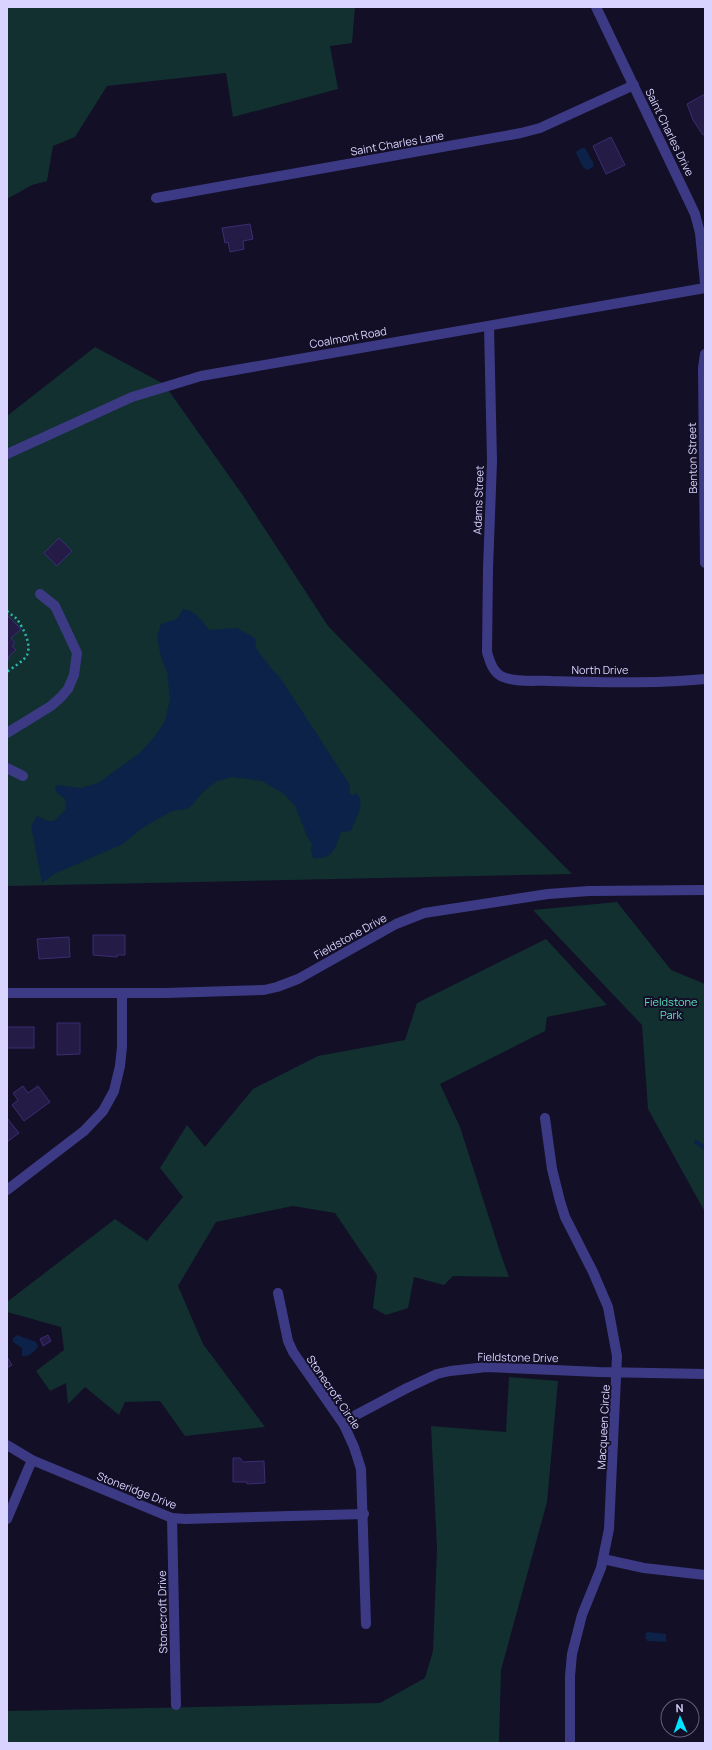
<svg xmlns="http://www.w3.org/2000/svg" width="712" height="1750" font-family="Manrope,sans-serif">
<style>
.green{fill:#12302f}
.water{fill:#0c2248}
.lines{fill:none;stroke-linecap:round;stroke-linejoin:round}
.stream{stroke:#0c2248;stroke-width:4}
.building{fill:#241b47;stroke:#3b2d73}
.path{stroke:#2fb8b0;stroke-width:2.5;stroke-dasharray:2 3;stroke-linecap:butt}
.minor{stroke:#3d3a85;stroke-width:10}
.labels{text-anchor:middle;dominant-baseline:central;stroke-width:4;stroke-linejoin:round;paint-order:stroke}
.street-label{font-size:11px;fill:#d9d4ff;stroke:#130f26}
.park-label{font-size:11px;fill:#5fe0c0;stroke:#130f26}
</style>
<rect width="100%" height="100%" fill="#130f26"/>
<g class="green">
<polygon points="7,7 355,7 352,43 330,46 338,89 233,117 226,73 107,86 75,137 53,146 47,181 32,185 7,199"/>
<polygon points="95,347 164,384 244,497 328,626 572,874 7,886 7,416"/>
<polygon points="617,902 671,970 705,984 705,1212 648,1109 642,1025 533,910"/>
<polygon points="546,939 607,1005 547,1017 545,1031 440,1084 460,1127 501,1255 509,1277 453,1276 444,1285 414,1277 408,1308 386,1315 373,1308 377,1275 335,1213 293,1206 216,1222 178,1286 203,1344 265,1427 185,1436 160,1401 125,1402 119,1415 85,1387 68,1404 66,1383 50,1391 36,1371 64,1350 61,1327 7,1312 7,1302 115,1219 147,1241 183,1197 160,1168 187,1125 205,1147 253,1089 318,1056 405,1040 417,1003"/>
<polygon points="509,1377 558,1381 547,1502 501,1670 499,1743 7,1743 7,1711 380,1703 425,1678 433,1651 437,1548 431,1426 506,1432"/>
</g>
<g class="water">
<polygon points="582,148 585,148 593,162 593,167 587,170 583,167 576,153 577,151"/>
<path d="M183,609C195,610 202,621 209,630L237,628L255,638L256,648L271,668L279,676L350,785L349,793L353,795L356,793C367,803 355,819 351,831L341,832C335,849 333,860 313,858L311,851L312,844L307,836L295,806L284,794L262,781L233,777L217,781L203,792L192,805L187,809L172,811L142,828L123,844L54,874L42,883L31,826L37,816L48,821H54L66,809L65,799L56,792L55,788L57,785L81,788L98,783L140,753L155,736L165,721L170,699L167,672L161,657L157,637L161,624L177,619Z"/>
<path d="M17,1335L36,1342L38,1346C36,1351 28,1358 22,1356V1348L13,1342V1338Z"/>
<polygon points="648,1632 666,1634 666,1642 647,1641 647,1639 645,1639 646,1633"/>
</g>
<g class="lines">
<polyline class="stream" points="696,1142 705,1148"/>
</g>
<g class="building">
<polygon points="705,94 705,134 703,135 693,120 687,104"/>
<polygon points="611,137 625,165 606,174 593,146"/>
<polygon points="250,224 253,239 243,241 244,249 230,252 228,242 225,243 222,228"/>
<polygon points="59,538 72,551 57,566 44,553"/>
<polygon points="7,615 21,629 11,638 15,643 12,646 16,650 8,657 10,658 7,661"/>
<polygon points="93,935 125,935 125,955 117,955 117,957 93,955"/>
<polygon points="69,937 70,957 39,959 37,939"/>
<polygon points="57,1023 80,1023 80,1054 57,1055"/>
<rect x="7" y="1027" width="27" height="21"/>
<polygon points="23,1086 28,1093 38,1086 50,1102 24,1121 12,1105 18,1100 13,1093"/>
<polygon points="7,1118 19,1133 7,1142"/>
<polygon points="48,1335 51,1341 43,1346 40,1339"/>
<polygon points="7,1357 12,1365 7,1368"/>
<polygon points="233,1458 240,1458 243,1462 264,1461 265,1483 247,1484 247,1482 233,1482"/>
</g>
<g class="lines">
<path class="path" d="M7,611C10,614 14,616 17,619C23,628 32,644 27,655C23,662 13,667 7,672"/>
<g class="minor">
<polyline points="596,7 695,214 700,233 705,283"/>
<polyline points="156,198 521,133 540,128 634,85"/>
<path d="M489,326L492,461L488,569L487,652C490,662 493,673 503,677C517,683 537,680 552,681C602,682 655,684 705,679"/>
<polyline points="705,354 703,368 705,563"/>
<polyline points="7,454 132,397 201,376 705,288"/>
<polyline points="7,733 51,706 61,697 68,689 74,675 77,653 55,606 40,594"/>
<polyline points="7,768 23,776"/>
<polyline points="7,993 165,993 264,990 277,987 298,979 396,924 424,913 548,894 589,891 705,890"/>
<polyline points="545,1118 552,1169 560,1201 565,1217 593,1272 608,1307 617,1356 609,1529 601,1568 582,1615 572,1654 570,1676 570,1743"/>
<polyline points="7,1190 84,1131 103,1111 114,1091 120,1066 122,1047 122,993"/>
<polyline points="278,1293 288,1341 293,1352 344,1425 354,1447 361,1469 366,1624"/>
<polyline points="344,1425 356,1415 407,1388 437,1374 450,1371 487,1367 599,1372 705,1374"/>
<polyline points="7,1445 32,1460 172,1518 185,1519 364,1514"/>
<polyline points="172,1518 176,1705"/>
<polyline points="7,1519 32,1460"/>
<polyline points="603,1559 644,1568 705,1575"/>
</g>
</g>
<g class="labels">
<g class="street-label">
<text transform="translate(670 132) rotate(64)">Saint Charles Drive</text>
<text transform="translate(397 143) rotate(-10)">Saint Charles Lane</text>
<text transform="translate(348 337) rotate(-10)">Coalmont Road</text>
<text transform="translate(692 458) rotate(-91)">Benton Street</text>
<text transform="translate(478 500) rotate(-88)">Adams Street</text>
<text x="600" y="669">North Drive</text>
<text transform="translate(350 936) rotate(-29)">Fieldstone Drive</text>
<text transform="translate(518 1357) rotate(1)">Fieldstone Drive</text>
<text transform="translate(334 1392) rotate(56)">Stonecroft Circle</text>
<text transform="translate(603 1427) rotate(-87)">Macqueen Circle</text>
<text transform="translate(137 1490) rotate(21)">Stoneridge Drive</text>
<text transform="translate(162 1612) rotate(-91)">Stonecroft Drive</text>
</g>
<g class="park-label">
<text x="671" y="1001">Fieldstone<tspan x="671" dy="13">Park</tspan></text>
</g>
</g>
<rect width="712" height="1750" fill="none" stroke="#d9d4ff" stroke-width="16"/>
<g transform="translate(680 1718) rotate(358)"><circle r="19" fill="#130f26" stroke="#625e7d"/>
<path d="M0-3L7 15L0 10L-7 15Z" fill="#00e5ff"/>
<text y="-6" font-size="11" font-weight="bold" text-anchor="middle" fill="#d9d4ff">N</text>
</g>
</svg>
